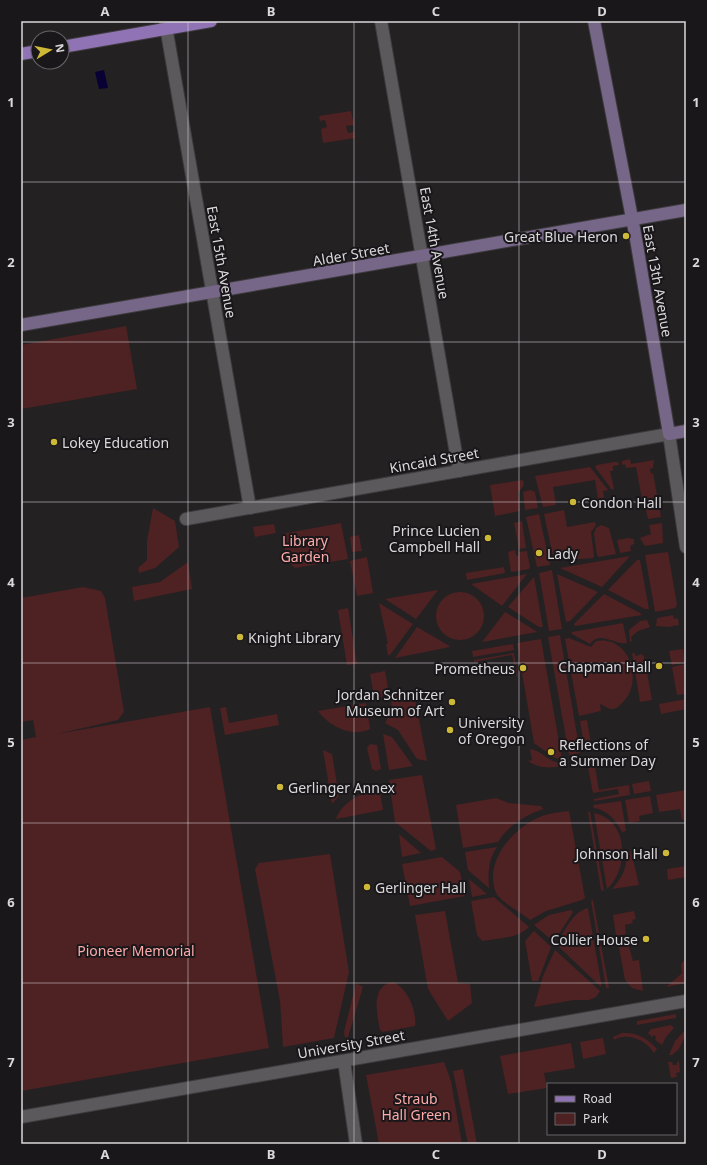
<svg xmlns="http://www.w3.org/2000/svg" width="707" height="1165" font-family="'Noto Sans',sans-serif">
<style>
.green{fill:#4e2122}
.water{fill:#080234}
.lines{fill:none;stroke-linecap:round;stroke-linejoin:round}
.street-casing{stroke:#3e3b3e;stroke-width:14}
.secondary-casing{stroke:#3e3b3e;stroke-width:14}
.primary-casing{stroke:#3e3b3e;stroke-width:14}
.street{stroke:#5c595c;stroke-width:12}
.secondary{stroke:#766688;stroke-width:12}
.primary{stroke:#8f73b4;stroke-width:12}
.grid{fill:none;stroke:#dad8da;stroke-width:1;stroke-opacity:0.55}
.poi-dot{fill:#ceb837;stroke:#1a171a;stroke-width:1.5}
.labels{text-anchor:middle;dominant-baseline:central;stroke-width:4;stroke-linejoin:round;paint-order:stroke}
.poi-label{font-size:14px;fill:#dad8da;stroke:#1a171a;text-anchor:start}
.street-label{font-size:14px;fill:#dad8da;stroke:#1a171a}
.park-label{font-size:14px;fill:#fdaaa9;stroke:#1a171a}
.neatline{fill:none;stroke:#dad8da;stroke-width:1.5}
.grid-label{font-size:13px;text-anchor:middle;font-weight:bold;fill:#dad8da}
</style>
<rect width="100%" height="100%" fill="#242123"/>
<g class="green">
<polygon points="351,111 354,125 346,126 348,133 354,132 355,138 323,143 321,129 327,127 325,120 320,121 319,116"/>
<polygon points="126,326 137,389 21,409 21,345"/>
<polygon points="630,459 631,464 654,460 653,468 650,469 651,474 653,473 661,517 648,519 646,510 644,510 636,467 626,468 625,464 622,465 622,461"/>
<polygon points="614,462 618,462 619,465 613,466 613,471 610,471 614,489 612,490 595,467 597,465"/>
<polygon points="590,467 608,490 603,491 605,503 592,505 591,499 598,498 595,480 553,487 556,505 543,507 535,476"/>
<polygon points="523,480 524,485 518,493 520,511 495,516 490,485"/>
<polygon points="531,490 535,492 538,508 525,510 523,492"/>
<polygon points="153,508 175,521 179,547 155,568 139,573 138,568 147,560 147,541"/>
<polygon points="564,510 567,527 595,522 596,525 591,532 594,556 593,558 554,561 544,514"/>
<polygon points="539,514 550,565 537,567 526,517"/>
<polygon points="522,521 526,548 519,549 514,523"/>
<polygon points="341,523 348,559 295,568 287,560 282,534"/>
<polygon points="662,523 663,543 645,546 640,538 651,534 649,525"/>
<polygon points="274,524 276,533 255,537 253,527"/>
<polygon points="601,525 609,528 616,554 599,557 597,555 594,534 596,528"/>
<polygon points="359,535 362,551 352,552 350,537"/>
<polygon points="628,538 634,539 634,544 630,546 631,551 620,553 617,540"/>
<polygon points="515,550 516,556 519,555 518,552 527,551 530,567 529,569 511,572 508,552"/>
<polygon points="668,552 677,605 675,608 655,612 645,555"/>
<polygon points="630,556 602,587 560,568"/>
<polygon points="367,557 373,593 357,596 350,561"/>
<polygon points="637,560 640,560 649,609 645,609 608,590"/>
<polygon points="188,562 192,589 134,601 132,587 160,582"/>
<polygon points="504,567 505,573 467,580 466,573"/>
<polygon points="552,570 562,629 549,631 539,573"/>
<polygon points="527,574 502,606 471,584"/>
<polygon points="557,574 598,592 570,621 566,622"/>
<polygon points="534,577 543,627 539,627 508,607"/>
<polygon points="83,587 101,591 105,598 124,712 118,720 57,734 210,707 269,1048 21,1091 21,740 36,737 33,720 21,722 21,598"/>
<polygon points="438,590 416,619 385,599"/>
<circle cx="460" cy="616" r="24"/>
<polygon points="604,594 640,613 642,615 575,626 574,624"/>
<polygon points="379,603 413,624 390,655 388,655 386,644 388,644"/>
<polygon points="348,608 357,664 347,665 338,610"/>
<polygon points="505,612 536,631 537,632 482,642"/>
<polygon points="673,615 674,619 678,618 679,625 668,627 656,626 657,618"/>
<polygon points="647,620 650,627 638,631 631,637 632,641 630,642 629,630 640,621"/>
<path d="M623,623L627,643C614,645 600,630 590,644L572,634V632Z"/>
<polygon points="417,627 448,645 450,647 395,658"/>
<polygon points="560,635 580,753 569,755 548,637"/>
<path d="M569,638L591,647L596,641C630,635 644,682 623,702C619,706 616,710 610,709L600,704L601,711L579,716L565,639Z"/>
<polygon points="541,639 562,759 555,758 534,743 517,643"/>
<polygon points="513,644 514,650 473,657 472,651"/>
<polygon points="683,649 685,662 672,665 669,651"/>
<polygon points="514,653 518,677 517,677 512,655 474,662 474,660"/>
<polygon points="632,653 634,653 636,656 641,654 644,656 652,700 640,702"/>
<polygon points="686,664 686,694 677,695 672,667"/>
<path d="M385,671C388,689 392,692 375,702L370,674Z"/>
<polygon points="399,691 415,699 427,761 417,759 398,730 385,723 390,714 393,692"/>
<polygon points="686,699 686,709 661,714 659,704"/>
<path d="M366,703L370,729C352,738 329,726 318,711Z"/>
<polygon points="226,707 229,723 277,714 279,725 225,735 220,708"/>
<polygon points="587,720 592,750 585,751 580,721"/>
<polygon points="383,734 392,737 413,766 389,770"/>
<polygon points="370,744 377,745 381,769 376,771 372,769 367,748"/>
<path d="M530,749C542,750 549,764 563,763V766C549,768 540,769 528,761L532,760Z"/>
<polygon points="323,750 332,754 339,796 332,804"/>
<polygon points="593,756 599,790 629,785 630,795 594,801 594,799 619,794 618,789 593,793 586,757"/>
<polygon points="422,775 436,849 431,851 395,822 389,780"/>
<polygon points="649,781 651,791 634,794 632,784"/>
<path d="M379,785L383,810L336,819C343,800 363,794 379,785Z"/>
<polygon points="686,790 686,821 686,819 682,820 680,809 659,812 656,795"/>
<polygon points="650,796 653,813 639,816 640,821 629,823 625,800"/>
<path d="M496,798L509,803L541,806L543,809C524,816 509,825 498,842L463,848L456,805Z"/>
<path d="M621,801L626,831L622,832C616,820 607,810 594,808L593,805Z"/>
<path d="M569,811L585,898L582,900L546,911L530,920C522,914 499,900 496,893C483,861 514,827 542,816C551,813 560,812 569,811Z"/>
<polygon points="588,812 590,812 604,891 601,890"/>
<path d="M594,813C629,820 629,869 607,889Z"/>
<polygon points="399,834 421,853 402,857"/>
<path d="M497,847C488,860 488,872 489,888L468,870L465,852Z"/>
<path d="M631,851L639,885L612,889C622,878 627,868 627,852Z"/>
<polygon points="330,854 349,972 334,1038 283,1047 280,1001 255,869 259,863"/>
<polygon points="442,857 460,872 465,896 410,906 402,864"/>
<polygon points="686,866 686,877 668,880 667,869"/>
<polygon points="469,879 487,894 472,897"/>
<path d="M494,897L529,927C517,939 499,938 482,941L477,935L471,901Z"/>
<polygon points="593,900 609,988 606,988 591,901"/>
<path d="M588,908L601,982V987L557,945C563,933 573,911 588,908Z"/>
<polygon points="571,910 573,912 554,942 534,925 549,915"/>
<polygon points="445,911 458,983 470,984 472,1003 448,1021 428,989 415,915"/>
<polygon points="634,911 636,919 632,920 633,923 625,925 626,934 616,936 613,915"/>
<polygon points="534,931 551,947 538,981 532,981 525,941"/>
<polygon points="629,946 633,961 639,960 643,991 632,988 625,980 619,947"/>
<polygon points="555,950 600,991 596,997 589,1000 574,1000 534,1007 543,976"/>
<polygon points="686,958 686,983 666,987 682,973 681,964"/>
<path d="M393,982C408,988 417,1012 415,1026L383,1032L380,1030C377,1014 370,986 393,982Z"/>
<polygon points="356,983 363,987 348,1037 345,1038 344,1032"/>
<polygon points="676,1014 676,1018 637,1025 637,1021"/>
<polygon points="671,1025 674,1028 666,1037 662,1045 655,1040 656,1037 654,1035 652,1037 648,1033 651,1029"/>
<polygon points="686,1029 686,1035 679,1049 672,1055 669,1055 675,1041"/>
<path d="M622,1033C637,1032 647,1038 657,1049L654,1053C646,1040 628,1032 614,1040L613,1037Z"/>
<polygon points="603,1038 606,1054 583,1059 580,1042"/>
<polygon points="571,1043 575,1068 544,1073 547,1088 508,1094 500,1056"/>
<polygon points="679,1061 680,1072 676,1073 677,1077 671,1078 668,1062 672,1062 673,1065 677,1065 677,1062"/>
<polygon points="444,1062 451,1081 462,1144 379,1144 366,1075"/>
<polygon points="463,1069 477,1144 468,1144 453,1071"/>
</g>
<polygon class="water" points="104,70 108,88 99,89 95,72"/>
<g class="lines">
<defs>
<g id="street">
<polyline points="165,21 250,508"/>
<polyline points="381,21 459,471"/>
<polyline points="186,519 669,434 686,547"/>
<polyline points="344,1061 356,1144"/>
<polyline points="21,1117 686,1001"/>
</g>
<g id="secondary">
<polyline points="594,21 636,239 669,434 686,431"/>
<polyline points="21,325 686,210"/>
</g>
<g id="primary">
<polyline points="62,47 211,21"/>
<polyline points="21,54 38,51"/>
</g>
</defs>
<use href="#street" class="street-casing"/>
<use href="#secondary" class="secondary-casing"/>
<use href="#primary" class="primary-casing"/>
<use href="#street" class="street"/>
<use href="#secondary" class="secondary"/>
<use href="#primary" class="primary"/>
</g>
<path class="grid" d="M188,21V1144M354,21V1144M519,21V1144M21,182H686M21,342H686M21,502H686M21,663H686M21,823H686M21,983H686"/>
<g class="poi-dot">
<circle cx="626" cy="236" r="4"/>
<circle cx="54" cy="442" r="4"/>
<circle cx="573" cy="502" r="4"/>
<circle cx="488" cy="538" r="4"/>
<circle cx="539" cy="553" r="4"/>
<circle cx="240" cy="637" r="4"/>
<circle cx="659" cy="666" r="4"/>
<circle cx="523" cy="668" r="4"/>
<circle cx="452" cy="702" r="4"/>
<circle cx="450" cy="730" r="4"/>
<circle cx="551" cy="752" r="4"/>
<circle cx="280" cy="787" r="4"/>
<circle cx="666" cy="853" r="4"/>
<circle cx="367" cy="887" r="4"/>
<circle cx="646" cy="939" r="4"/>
</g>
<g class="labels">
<g class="poi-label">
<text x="618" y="236" text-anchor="end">Great Blue Heron</text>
<text x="62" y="442">Lokey Education</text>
<text x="581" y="502">Condon Hall</text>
<text x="480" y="530" text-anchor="end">Prince Lucien<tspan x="480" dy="16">Campbell Hall</tspan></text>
<text x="547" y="553">Lady</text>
<text x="248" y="637">Knight Library</text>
<text x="651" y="666" text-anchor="end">Chapman Hall</text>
<text x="515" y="668" text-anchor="end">Prometheus</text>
<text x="444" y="694" text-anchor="end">Jordan Schnitzer<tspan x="444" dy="16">Museum of Art</tspan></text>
<text x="458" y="722">University<tspan x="458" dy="16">of Oregon</tspan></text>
<text x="559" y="744">Reflections of<tspan x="559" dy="16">a Summer Day</tspan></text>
<text x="288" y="787">Gerlinger Annex</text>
<text x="658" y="853" text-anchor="end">Johnson Hall</text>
<text x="375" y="887">Gerlinger Hall</text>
<text x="638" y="939" text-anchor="end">Collier House</text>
</g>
<g class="street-label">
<text transform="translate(435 243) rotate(80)">East 14th Avenue</text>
<text transform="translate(351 254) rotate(-10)">Alder Street</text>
<text transform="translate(222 262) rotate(80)">East 15th Avenue</text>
<text transform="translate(658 281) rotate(80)">East 13th Avenue</text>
<text transform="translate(434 460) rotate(-10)">Kincaid Street</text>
<text transform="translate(351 1044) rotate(-10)">University Street</text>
</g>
<g class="park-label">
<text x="305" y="540">Library<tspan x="305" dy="16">Garden</tspan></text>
<text x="136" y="950">Pioneer Memorial</text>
<text x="416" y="1098">Straub<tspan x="416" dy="16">Hall Green</tspan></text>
</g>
</g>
<rect width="707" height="1165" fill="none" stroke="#1a171a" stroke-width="44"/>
<rect x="547" y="1083" width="130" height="52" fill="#1a171a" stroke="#676467"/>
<rect x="555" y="1096" width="20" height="6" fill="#8f73b4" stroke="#676467"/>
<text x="583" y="1103" font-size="12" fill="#dad8da">Road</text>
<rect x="555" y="1113" width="20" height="12" fill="#4e2122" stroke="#676467"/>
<text x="583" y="1123" font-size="12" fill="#dad8da">Park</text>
<g transform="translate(50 50) rotate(80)"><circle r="19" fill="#1a171a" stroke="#676467"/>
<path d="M0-3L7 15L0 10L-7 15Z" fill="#ceb837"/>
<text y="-6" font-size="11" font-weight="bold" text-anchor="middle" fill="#dad8da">N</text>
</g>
<rect x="22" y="22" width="663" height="1121" class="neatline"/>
<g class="grid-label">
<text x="105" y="16">A</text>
<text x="271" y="16">B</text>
<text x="436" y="16">C</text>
<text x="602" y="16">D</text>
<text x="11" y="107">1</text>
<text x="696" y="107">1</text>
<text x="11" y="267">2</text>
<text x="696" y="267">2</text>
<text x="11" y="427">3</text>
<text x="696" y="427">3</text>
<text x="11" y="587">4</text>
<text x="696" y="587">4</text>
<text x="11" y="747">5</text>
<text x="696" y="747">5</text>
<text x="11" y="907">6</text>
<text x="696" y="907">6</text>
<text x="11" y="1067">7</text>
<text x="696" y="1067">7</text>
<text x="105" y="1159">A</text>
<text x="271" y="1159">B</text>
<text x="436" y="1159">C</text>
<text x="602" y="1159">D</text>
</g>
</svg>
